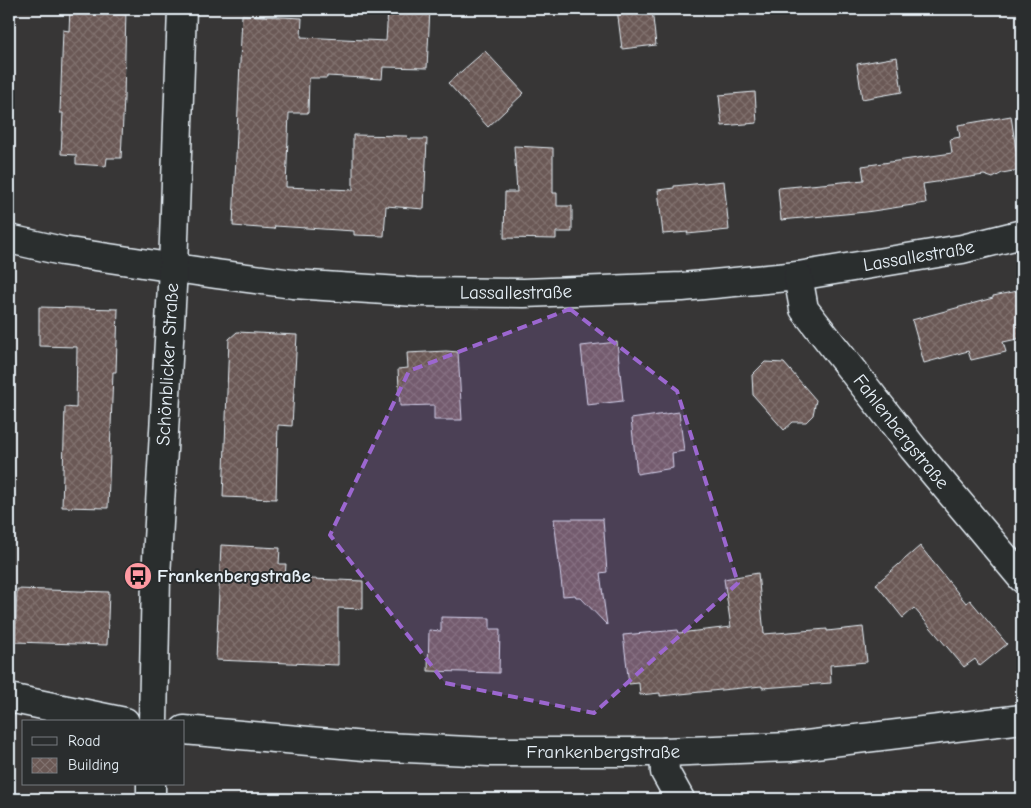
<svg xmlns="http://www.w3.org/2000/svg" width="1031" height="808" font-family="'Comic Neue',sans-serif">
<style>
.building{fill:url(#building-cross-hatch);stroke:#e8f1f8}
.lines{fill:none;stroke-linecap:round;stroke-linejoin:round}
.street-casing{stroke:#e8f1f8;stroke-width:31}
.secondary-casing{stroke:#e8f1f8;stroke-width:31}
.street{stroke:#2a2d2e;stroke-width:28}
.secondary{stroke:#2a2d2e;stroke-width:28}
.marked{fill:#9c67d0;fill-opacity:0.2;stroke:#9c67d0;stroke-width:4;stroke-dasharray:10 6;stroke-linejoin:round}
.labels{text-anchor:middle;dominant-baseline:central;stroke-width:4;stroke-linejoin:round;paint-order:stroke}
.street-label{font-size:19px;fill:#e8f1f8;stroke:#2a2d2e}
.poi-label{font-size:19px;font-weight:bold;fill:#e8f1f8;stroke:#2a2d2e;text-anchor:start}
</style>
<defs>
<pattern id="building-cross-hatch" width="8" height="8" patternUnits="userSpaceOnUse" patternTransform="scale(1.25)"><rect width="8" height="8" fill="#6b5955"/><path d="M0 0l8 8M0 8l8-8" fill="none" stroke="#80716e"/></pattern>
</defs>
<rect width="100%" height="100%" fill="#373636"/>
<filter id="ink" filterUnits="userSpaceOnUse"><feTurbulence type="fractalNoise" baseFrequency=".02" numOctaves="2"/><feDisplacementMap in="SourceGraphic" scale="10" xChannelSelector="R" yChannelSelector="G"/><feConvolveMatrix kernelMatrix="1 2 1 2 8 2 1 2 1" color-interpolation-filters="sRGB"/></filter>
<g filter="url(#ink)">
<g class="building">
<polygon points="70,9 126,9 124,98 121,158 107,158 106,166 76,164 76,155 61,154 63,113 60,113 63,30 69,31"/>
<polygon points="388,9 430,9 427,68 383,67 382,79 327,76 327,78 309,78 308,113 289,113 286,187 353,190 353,135 407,136 408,139 427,139 424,209 386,206 384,236 354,235 354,231 275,226 274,229 233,226 242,15 302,18 301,37 386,41"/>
<polygon points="617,9 652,9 656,45 622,49"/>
<polygon points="485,51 524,93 488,127 448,83"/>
<polygon points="897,57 902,92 862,99 857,64"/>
<polygon points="755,92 757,123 722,126 719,95"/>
<polygon points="1011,116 1019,170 1002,173 993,178 984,175 923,184 926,203 866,212 781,220 778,188 864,180 862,166 952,153 950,139 960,137 958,125"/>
<polygon points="514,146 553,148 553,193 557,193 557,206 572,206 572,232 556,232 556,239 504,238 505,192 517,192"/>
<polygon points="724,181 729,230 687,234 688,232 663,234 658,190 674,188 674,186"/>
<polygon points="1022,290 1022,338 1003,342 1006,352 971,360 968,351 924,363 912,320 993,298 993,296"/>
<polygon points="39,307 118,309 116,372 113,372 108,508 62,507 65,407 76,408 77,347 39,346"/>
<polygon points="237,332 297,335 292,426 278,425 276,499 223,497 229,339"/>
<polygon points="617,342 623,401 587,405 581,346"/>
<polygon points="446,351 458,352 462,420 434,420 434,405 400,406 398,369 408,368 407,353"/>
<polygon points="765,362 784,363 816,400 813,415 806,422 793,422 784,430 753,395 752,375"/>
<polygon points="679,412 684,451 672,453 673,468 637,474 631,419"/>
<polygon points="554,519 603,519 607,572 600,573 607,625 580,597 576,597 575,595 563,596"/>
<polygon points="221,545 280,548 279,564 286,564 285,578 363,581 363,609 338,608 338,665 216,660"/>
<polygon points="920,546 966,603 970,600 1007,644 980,666 975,659 964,667 914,608 903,618 876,584"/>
<polygon points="758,573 764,634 827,629 827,631 863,627 867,662 830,665 831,683 762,688 762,686 660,696 660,693 640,695 639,683 629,684 623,635 678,630 679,633 731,627 724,579"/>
<polygon points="17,589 109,592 107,645 15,642"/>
<polygon points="441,617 490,618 490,629 500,629 499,673 428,671 429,630 441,631"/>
</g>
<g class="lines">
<defs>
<g id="street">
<path id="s1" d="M9,239L62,251L216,274L293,284L416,292L524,293L682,287L798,276L962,249L1022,234"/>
<path id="s2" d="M798,276L804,309L913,448L1022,578"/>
<polyline points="9,698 125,722"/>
<path id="s3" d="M184,730L365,746L490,752H664L790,747L1022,719"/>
<polyline points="664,752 665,772 680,799"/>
</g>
<g id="secondary">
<path id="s4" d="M153,722L156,577L173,268L182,9"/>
<polyline points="151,799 151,784"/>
</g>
</defs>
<use href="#street" class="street-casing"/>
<use href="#secondary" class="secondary-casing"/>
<use href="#street" class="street"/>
<use href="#secondary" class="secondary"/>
</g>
</g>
<path class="marked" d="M570,309L677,391L738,583L594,713L445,683L330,535L409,371Z"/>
<defs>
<symbol id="bus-disc" viewBox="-11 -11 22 22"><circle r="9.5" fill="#ff9aa2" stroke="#2a2d2e"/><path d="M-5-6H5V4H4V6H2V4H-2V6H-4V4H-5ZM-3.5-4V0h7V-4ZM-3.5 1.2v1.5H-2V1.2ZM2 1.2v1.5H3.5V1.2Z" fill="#111"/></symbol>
</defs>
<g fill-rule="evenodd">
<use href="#bus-disc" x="122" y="560" width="32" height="32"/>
</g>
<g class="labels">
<g class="street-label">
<text stroke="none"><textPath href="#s1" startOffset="916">Lassallestraße</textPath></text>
<text stroke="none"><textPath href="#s1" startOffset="511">Lassallestraße</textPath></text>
<text stroke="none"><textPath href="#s4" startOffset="358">Schönblicker Straße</textPath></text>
<text stroke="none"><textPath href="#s2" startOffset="190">Fahlenbergstraße</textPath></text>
<text stroke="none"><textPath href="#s3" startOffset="420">Frankenbergstraße</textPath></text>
</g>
<g class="poi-label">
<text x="157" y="576">Frankenbergstraße</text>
</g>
</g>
<rect width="1031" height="808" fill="none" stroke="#2a2d2e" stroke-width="30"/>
<rect x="15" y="15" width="1001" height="778" fill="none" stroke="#e8f1f8" stroke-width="2" filter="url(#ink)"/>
<rect x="22" y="720" width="162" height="65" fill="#2a2d2e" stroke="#767b7f"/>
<rect x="32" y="737" width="25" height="8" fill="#2a2d2e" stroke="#767b7f"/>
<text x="68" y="746" font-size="15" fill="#e8f1f8">Road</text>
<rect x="32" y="758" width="25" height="15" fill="url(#building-cross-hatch)" stroke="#767b7f"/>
<text x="68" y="770" font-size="15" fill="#e8f1f8">Building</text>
</svg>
